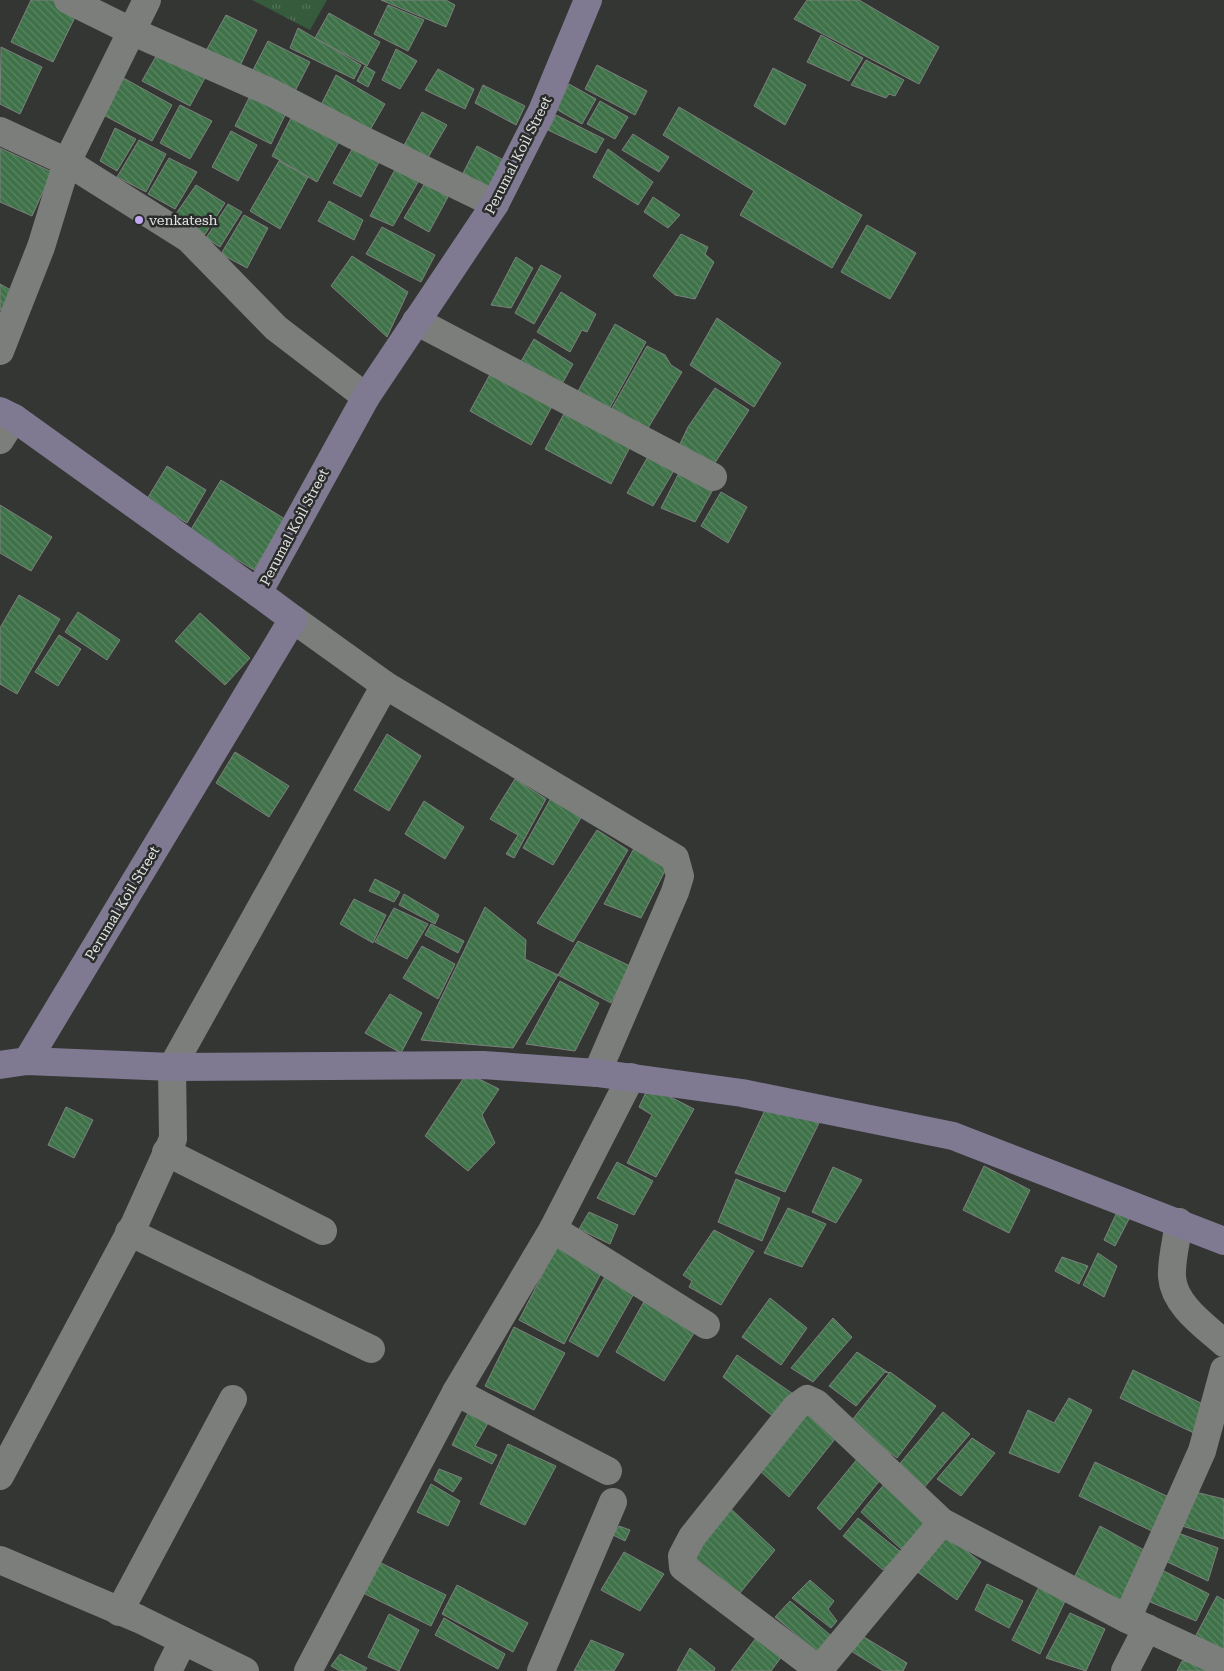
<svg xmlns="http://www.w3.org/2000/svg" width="1224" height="1671" font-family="'Roboto Serif',serif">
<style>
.grass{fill:url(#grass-tufts)}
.building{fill:url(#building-back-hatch);stroke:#7d807d}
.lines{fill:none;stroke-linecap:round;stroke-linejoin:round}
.street{stroke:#7b7e7b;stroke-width:28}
.secondary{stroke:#807992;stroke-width:28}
.poi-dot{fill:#c1a8f3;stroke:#292c2a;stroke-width:2}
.labels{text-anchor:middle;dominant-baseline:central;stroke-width:5;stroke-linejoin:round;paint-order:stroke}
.street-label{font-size:14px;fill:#e2e4e2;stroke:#292c2a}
.poi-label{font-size:14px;fill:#e2e4e2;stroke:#292c2a;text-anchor:start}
</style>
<defs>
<pattern id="grass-tufts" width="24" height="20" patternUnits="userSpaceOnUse" patternTransform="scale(1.25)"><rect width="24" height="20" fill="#365b3c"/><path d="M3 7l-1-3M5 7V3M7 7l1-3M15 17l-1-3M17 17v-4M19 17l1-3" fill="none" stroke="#537258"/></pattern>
<pattern id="building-back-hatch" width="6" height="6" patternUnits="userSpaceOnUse" patternTransform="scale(1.25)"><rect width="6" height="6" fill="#3f7249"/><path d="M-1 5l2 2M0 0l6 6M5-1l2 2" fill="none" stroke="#5a8663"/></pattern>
</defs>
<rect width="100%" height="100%" fill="#333633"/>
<polygon class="grass" points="252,0 327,0 310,30"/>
<g class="building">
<polygon points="31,0 58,0 79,9 53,62 11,42"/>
<polygon points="381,0 446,0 455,5 446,27"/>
<polygon points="807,0 859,0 939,47 919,84 794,19"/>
<polygon points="388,5 424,20 408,51 374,34"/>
<polygon points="329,13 380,42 367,66 315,38"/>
<polygon points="226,15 257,30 239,68 207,49"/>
<polygon points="298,28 361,65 354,79 290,48"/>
<polygon points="821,35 863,58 849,81 807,62"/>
<polygon points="268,41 310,62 294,93 252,72"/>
<polygon points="1,47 42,67 20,114 0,104"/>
<polygon points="396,49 417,61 400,89 382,80"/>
<polygon points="159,51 206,76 190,106 142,81"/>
<polygon points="866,60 904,80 895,96 889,94 886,98 851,85"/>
<polygon points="597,65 647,91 635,115 585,89"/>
<polygon points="365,66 375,72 368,87 357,81"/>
<polygon points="773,68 806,85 785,125 754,106"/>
<polygon points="438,69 474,89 465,109 425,90"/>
<polygon points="118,75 172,105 152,141 98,112"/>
<polygon points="336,75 385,104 370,130 320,107"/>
<polygon points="569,84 596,99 582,124 556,109"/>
<polygon points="483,85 525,106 516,125 475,103"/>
<polygon points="252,92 288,109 271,144 235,126"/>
<polygon points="600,101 628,117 615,139 587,124"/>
<polygon points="180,105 212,121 190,159 160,143"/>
<polygon points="679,107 862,215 832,268 740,215 754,191 663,135"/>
<polygon points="295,110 342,136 317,182 272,156"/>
<polygon points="422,112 447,125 426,161 402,149"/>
<polygon points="556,115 604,139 596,153 548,130"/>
<polygon points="115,128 136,139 117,171 100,161"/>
<polygon points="231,131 257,145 238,181 212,167"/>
<polygon points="633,134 669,157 659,172 622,150"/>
<polygon points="139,140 166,154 146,192 117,177"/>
<polygon points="355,144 381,158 361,197 333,183"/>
<polygon points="477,146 511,164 494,197 460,179"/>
<polygon points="0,148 52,172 32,216 0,202"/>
<polygon points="608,149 653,182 638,205 593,177"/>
<polygon points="169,158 197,172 175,209 148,194"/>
<polygon points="279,161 308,177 280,229 250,211"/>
<polygon points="398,164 421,177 393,226 370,216"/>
<polygon points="425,183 448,197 429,232 404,218"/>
<polygon points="196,185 225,203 204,236 173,218"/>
<polygon points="653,197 680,215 668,228 644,212"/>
<polygon points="329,201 363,220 354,240 318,221"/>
<polygon points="228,204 242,212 220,247 206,238"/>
<polygon points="244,215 268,228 247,268 221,254"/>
<polygon points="867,225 916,253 890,299 841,272"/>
<polygon points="382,227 435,255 421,282 366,254"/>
<polygon points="681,234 708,247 705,254 714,262 695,299 675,295 653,276"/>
<polygon points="352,256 408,292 387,337 331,286"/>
<polygon points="516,257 533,268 511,308 491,305"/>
<polygon points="541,265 561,276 534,324 515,313"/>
<polygon points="0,284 18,294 7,314 0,310"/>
<polygon points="561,292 596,314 587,332 582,330 570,352 537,332"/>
<polygon points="717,318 781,363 754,407 690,365"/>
<polygon points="615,324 646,342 607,413 576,395"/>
<polygon points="534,339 573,364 562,384 520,363"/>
<polygon points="647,346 665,355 671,365 682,372 648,428 612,408"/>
<polygon points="494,367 555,401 531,445 470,411"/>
<polygon points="715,388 749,410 711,469 679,446 688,427"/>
<polygon points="566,410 632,443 611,484 545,449"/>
<polygon points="650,453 676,467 653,506 627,493"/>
<polygon points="167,466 206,490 187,523 147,499"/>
<polygon points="681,469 715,486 695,522 661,508"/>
<polygon points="221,480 285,519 254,570 190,531"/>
<polygon points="721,492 747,507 728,543 701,526"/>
<polygon points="0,505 52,537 31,571 0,553"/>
<polygon points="19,595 60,619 17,694 0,684 0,628"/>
<polygon points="78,612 120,640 107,660 65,632"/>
<polygon points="200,613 250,658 225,685 175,641"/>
<polygon points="59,635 81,649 58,686 35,672"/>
<polygon points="387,734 421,756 389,811 354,790"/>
<polygon points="235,752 289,786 269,817 216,783"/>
<polygon points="515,779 546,799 514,858 506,854 518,835 490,819"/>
<polygon points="551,798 582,816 553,865 523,848"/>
<polygon points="424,801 464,827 445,859 405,834"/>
<polygon points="597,830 628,850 573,942 537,923"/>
<polygon points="638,841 670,861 641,918 604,904"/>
<polygon points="375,879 400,892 394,902 369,891"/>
<polygon points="404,894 439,915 435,924 399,905"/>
<polygon points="354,899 386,915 373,943 340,924"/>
<polygon points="485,907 526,940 525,959 558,975 513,1048 421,1040"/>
<polygon points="394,908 428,924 407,959 375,942"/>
<polygon points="431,924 464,941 458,953 425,935"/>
<polygon points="578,941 630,966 611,1003 558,975"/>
<polygon points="422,946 455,964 438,999 403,978"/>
<polygon points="560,981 599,1003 575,1051 526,1044"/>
<polygon points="390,994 422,1013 401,1053 365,1033"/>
<polygon points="467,1073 499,1089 482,1115 495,1143 468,1171 425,1136"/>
<polygon points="649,1086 694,1109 656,1177 627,1163 652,1115 639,1107"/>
<polygon points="767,1106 819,1123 785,1192 735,1173"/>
<polygon points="66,1107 93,1120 74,1158 48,1145"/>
<polygon points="617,1162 653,1181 634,1215 597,1198"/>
<polygon points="984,1166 1030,1190 1009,1233 963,1210"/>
<polygon points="833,1167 862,1180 836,1223 812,1212"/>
<polygon points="736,1179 780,1198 762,1241 718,1222"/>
<polygon points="788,1208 826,1224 802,1267 764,1253"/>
<polygon points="1118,1210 1130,1217 1115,1246 1104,1240"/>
<polygon points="589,1212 618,1225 610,1244 579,1229"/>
<polygon points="714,1230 754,1251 721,1305 689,1287 692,1281 683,1275"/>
<polygon points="557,1246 600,1275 564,1344 519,1320"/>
<polygon points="1098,1253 1117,1266 1104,1297 1083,1285"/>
<polygon points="1062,1257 1088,1266 1079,1284 1055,1271"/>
<polygon points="607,1273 636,1290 598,1357 569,1341"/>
<polygon points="646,1298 696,1330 664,1381 616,1352"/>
<polygon points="770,1298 807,1328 781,1365 742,1337"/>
<polygon points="833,1318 852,1337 813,1382 791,1368"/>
<polygon points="514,1327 565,1353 534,1410 485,1386"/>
<polygon points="857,1352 889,1373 885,1372 856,1406 829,1386"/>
<polygon points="737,1355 796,1396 779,1421 723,1377"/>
<polygon points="1133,1370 1209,1407 1196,1434 1120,1398"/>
<polygon points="890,1372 936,1406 897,1458 849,1424"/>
<polygon points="1069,1398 1092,1410 1059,1473 1009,1453 1028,1410 1054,1423"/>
<polygon points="943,1412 970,1434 922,1490 897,1467"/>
<polygon points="468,1413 488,1423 475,1446 497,1455 492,1464 452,1445"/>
<polygon points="806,1413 835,1439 789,1497 760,1471"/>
<polygon points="972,1438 995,1453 961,1496 937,1479"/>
<polygon points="508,1444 556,1466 525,1525 480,1504"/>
<polygon points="858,1458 881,1479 840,1530 817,1508"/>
<polygon points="1095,1462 1175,1500 1158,1534 1079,1496"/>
<polygon points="439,1469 462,1478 453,1492 434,1480"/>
<polygon points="886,1482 930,1519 901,1549 861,1512"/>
<polygon points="431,1484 460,1501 448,1526 417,1512"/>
<polygon points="1191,1491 1224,1499 1224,1539 1179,1525"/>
<polygon points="730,1508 775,1550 740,1593 692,1556"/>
<polygon points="858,1518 901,1552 883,1570 843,1536"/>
<polygon points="619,1526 630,1530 625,1541 613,1535"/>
<polygon points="1100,1526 1144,1550 1118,1605 1072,1582"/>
<polygon points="1173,1531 1218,1548 1208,1581 1161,1559"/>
<polygon points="944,1534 981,1562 957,1600 916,1571"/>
<polygon points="624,1552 664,1574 640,1611 601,1590"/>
<polygon points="377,1561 446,1595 431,1626 361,1592"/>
<polygon points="1158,1568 1209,1594 1196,1621 1143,1599"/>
<polygon points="810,1580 834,1601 828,1609 837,1621 831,1628 792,1598"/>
<polygon points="1041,1583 1067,1597 1040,1654 1012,1640"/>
<polygon points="987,1584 1023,1601 1009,1628 975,1610"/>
<polygon points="457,1585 528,1623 513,1652 442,1614"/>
<polygon points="1217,1596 1224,1600 1224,1653 1195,1637"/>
<polygon points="790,1601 835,1639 821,1655 775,1617"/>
<polygon points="1070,1613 1105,1629 1086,1671 1046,1658"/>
<polygon points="389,1614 419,1630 399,1671 368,1657"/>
<polygon points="444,1618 505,1654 498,1669 435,1635"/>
<polygon points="759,1634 785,1652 771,1671 731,1671"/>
<polygon points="859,1634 907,1663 903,1671 883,1671 851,1651"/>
<polygon points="591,1640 624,1654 614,1671 574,1671"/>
<polygon points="690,1648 715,1668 714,1671 677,1671"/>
<polygon points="340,1654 367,1668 365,1671 340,1671 331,1666"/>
<polygon points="1182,1661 1210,1664 1206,1671 1177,1671"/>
</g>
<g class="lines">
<g class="street">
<polyline points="68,0 131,31 270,92 355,136 495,204"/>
<polyline points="0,131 67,162 189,239 276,328 366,397"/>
<polyline points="416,321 713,477"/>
<polyline points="0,351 41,247 67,162 147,0"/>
<polyline points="0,440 14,418"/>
<polyline points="293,619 385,685 675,858 680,876 675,892 597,1073"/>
<polyline points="166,1152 323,1231"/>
<path d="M1179,1222C1177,1239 1171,1260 1172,1277C1174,1305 1205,1326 1224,1343"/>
<polyline points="553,1229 706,1325"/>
<polyline points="129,1232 371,1349"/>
<polyline points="456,1392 608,1471"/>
<polyline points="0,1476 135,1223 173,1139 172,1067 385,685"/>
<polyline points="942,1522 819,1670 683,1567 682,1556 692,1537 796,1407 807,1399 816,1403 942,1522 1127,1619 1224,1664"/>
<polyline points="0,1560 139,1619 245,1671"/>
<polyline points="119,1612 233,1399"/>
<polyline points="1127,1619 1202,1451 1224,1370"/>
<polyline points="168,1671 183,1641"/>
<polyline points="308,1671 456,1392 553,1229 631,1077"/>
<polyline points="541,1671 613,1502"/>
<polyline points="1125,1671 1147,1628"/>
</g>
<g class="secondary">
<polyline points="0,411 14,418 258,593"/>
<polyline points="27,1061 293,619 258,593 366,397 495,204 542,111 588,0"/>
<polyline points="0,1065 27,1061 172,1067 483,1065 597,1073 742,1093 953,1136 1224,1241"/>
</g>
</g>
<circle class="poi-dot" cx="139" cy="220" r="5"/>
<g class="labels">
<g class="street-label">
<text transform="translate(518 155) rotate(-63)">Perumal Koil Street</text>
<text transform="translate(294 527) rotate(-62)">Perumal Koil Street</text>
<text transform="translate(122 903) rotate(-59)">Perumal Koil Street</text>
</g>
<g class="poi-label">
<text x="149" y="220">venkatesh</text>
</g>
</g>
</svg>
